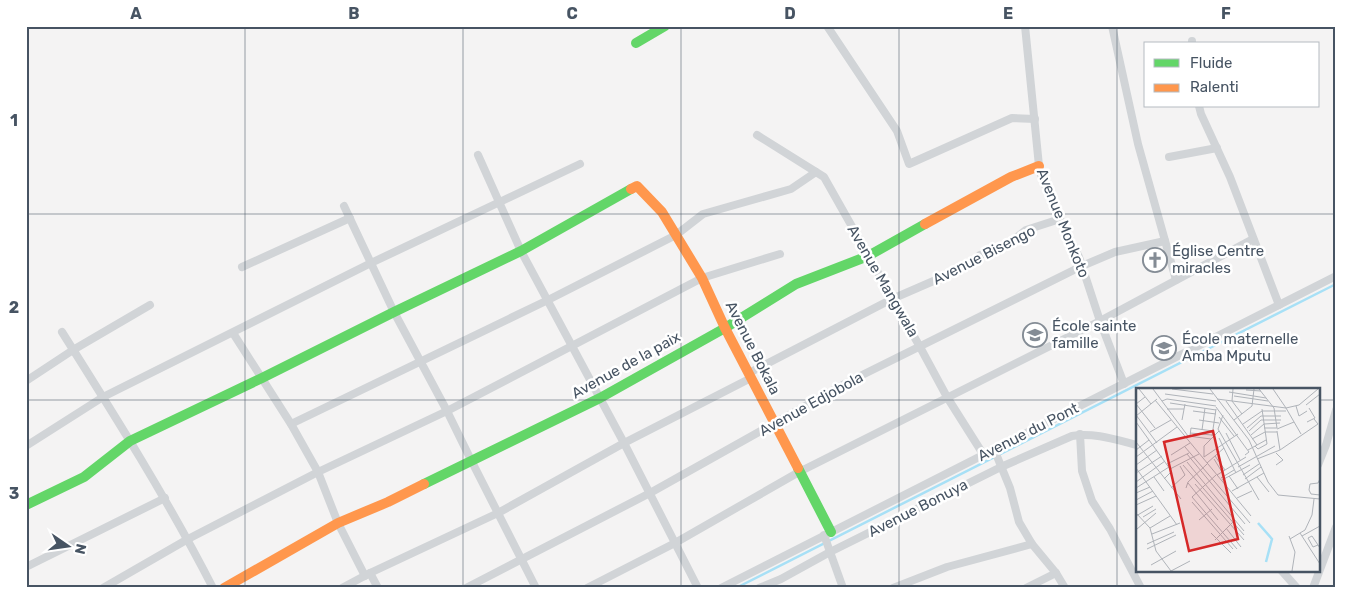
<svg xmlns="http://www.w3.org/2000/svg" width="1362" height="614" font-family="Rubik,sans-serif">
<style>
.lines{fill:none;stroke-linecap:round;stroke-linejoin:round}
.stream{stroke:#a7e0f6;stroke-width:2.5}
.street{stroke:#d1d4d7;stroke-width:8}
.fast{stroke:#63d668;stroke-width:10}
.slow{stroke:#ff974d;stroke-width:10}
.grid{fill:none;stroke:#475463;stroke-width:1;stroke-opacity:0.55}
.labels{text-anchor:middle;dominant-baseline:central;stroke-width:5;stroke-linejoin:round;paint-order:stroke}
.street-label{font-size:15px;fill:#475463;stroke:#fff}
.poi-label{font-size:15px;fill:#475463;stroke:#fff;text-anchor:start}
.inset-river{fill:none;stroke:#a7e0f6;stroke-width:2.5}
.inset-road{fill:none;stroke:#afb3b9;stroke-width:1}
.view{fill:#d62828;fill-opacity:0.15;stroke:#d62828;stroke-width:2.5}
.inset-edge{fill:none;stroke:#475463;stroke-width:2.5}
.neatline{fill:none;stroke:#475463;stroke-width:2}
.grid-label{font-size:16px;text-anchor:middle;font-weight:bold;fill:#475463}
</style>
<rect width="100%" height="100%" fill="#f4f3f3"/>
<g class="lines">
<polyline class="stream" points="736,588 1336,284"/>
<g class="street">
<polyline points="827,26 897,131 909,164 1012,118 1035,119"/>
<polyline points="1025,26 1039,166 1042,178 1060,219 1079,257 1100,321 1124,384"/>
<polyline points="1112,26 1138,144 1176,280"/>
<polyline points="1192,41 1192,44"/>
<polyline points="1199,106 1201,114 1230,177 1279,305"/>
<polyline points="757,135 824,177 920,347 947,397 983,454"/>
<polyline points="478,155 521,251 624,443 698,588"/>
<polyline points="1169,157 1217,148"/>
<polyline points="344,206 394,312 447,411 471,460 536,588"/>
<polyline points="242,267 350,218"/>
<path d="M62,332C115,416 168,500 213,588"/>
<polyline points="233,333 291,424 318,472 338,523 365,576"/>
<polyline points="749,373 892,299 968,266 980,255 1008,244 1026,230 1060,219"/>
<polyline points="26,381 73,350 150,305"/>
<polyline points="291,424 548,300 676,235 703,214 791,189 816,172"/>
<polyline points="1080,434 1082,471 1092,501 1110,529 1141,588"/>
<polyline points="26,446 103,397 371,263 580,164"/>
<polyline points="994,449 1010,488 1019,522 1032,544 1056,573 1065,588"/>
<polyline points="1318,465 1326,445 1336,410"/>
<polyline points="824,535 843,588"/>
<polyline points="26,567 165,498"/>
<polyline points="1281,570 1297,588"/>
<polyline points="370,573 378,588"/>
<polyline points="103,588 188,539 318,472 447,411 702,278 780,254"/>
<polyline points="342,588 370,573 498,513 624,443 751,378"/>
<polyline points="466,588 650,493 848,382 1082,266 1115,252 1165,241"/>
<polyline points="587,588 675,543 799,472 1100,321 1253,239"/>
<polyline points="721,588 1336,276"/>
<path d="M759,588L781,579L830,552L1001,467L1072,436C1093,432 1117,440 1137,445"/>
<polyline points="893,588 947,567 1032,544"/>
<polyline points="1026,588 1056,573"/>
<polyline points="1313,588 1336,527"/>
</g>
<g class="fast">
<polyline points="636,43 665,26"/>
<polyline points="798,468 831,532"/>
<polyline points="424,484 600,398 725,328 796,284 868,256 925,224"/>
<polyline points="26,505 84,477 130,441 262,378 394,312 521,251 631,189"/>
</g>
<g class="slow">
<polyline points="631,189 637,186 662,212 702,278 725,328 798,468"/>
<polyline points="925,224 1011,177 1039,166"/>
<polyline points="224,588 338,523 388,502 424,484"/>
</g>
</g>
<path class="grid" d="M245,26V588M463,26V588M681,26V588M899,26V588M1117,26V588M26,214H1336M26,400H1137M1318,400H1336"/>
<defs>
<symbol id="church-ring" viewBox="-11 -11 22 22"><circle r="9.5" fill="#fff" stroke="#848c95" stroke-width="1.5"/><path d="M-1.2-6h2.4v3.5h3.3v2.4h-3.3V6h-2.4V-.1h-3.3v-2.4h3.3Z" fill="#848c95"/></symbol>
<symbol id="school-ring" viewBox="-11 -11 22 22"><circle r="9.5" fill="#fff" stroke="#848c95" stroke-width="1.5"/><path d="M0-5L7-2L0 1L-7-2ZM-4 1L0 2.5L4 1V4Q0 6-4 4Z" fill="#848c95"/></symbol>
</defs>
<g fill-rule="evenodd">
<use href="#church-ring" x="1141" y="246" width="28" height="28"/>
<use href="#school-ring" x="1021" y="321" width="28" height="28"/>
<use href="#school-ring" x="1150" y="334" width="28" height="28"/>
</g>
<g class="labels">
<g class="street-label">
<text transform="translate(1063 223) rotate(68)">Avenue Monkoto</text>
<text transform="translate(984 255) rotate(-27)">Avenue Bisengo</text>
<text transform="translate(883 281) rotate(60)">Avenue Mangwala</text>
<text transform="translate(753 348) rotate(63)">Avenue Bokala</text>
<text transform="translate(626 365) rotate(-29)">Avenue de la paix</text>
<text transform="translate(811 404) rotate(-29)">Avenue Edjobola</text>
<text transform="translate(1028 432) rotate(-27)">Avenue du Pont</text>
<text transform="translate(918 508) rotate(-27)">Avenue Bonuya</text>
</g>
<g class="poi-label">
<text x="1172" y="251">Église Centre<tspan x="1172" dy="17">miracles</tspan></text>
<text x="1052" y="326">École sainte<tspan x="1052" dy="17">famille</tspan></text>
<text x="1182" y="339">École maternelle<tspan x="1182" dy="17">Amba Mputu</tspan></text>
</g>
</g>
<g transform="translate(1136 388)">
<rect width="184" height="184" fill="#f4f3f3"/>
<path class="inset-river" d="M122,135L136,151L130,174"/>
<path class="inset-road" d="M3,1L15,16M17,1L52,48L75,51M36,1L77,6M74,1L113,52L132,94L142,107L184,111M97,1L96,13L106,26M123,1L138,20L141,40H128M137,1L150,20M110,2L125,3M93,4L130,10M29,6L80,13M98,8L132,13M9,9L0,16L19,40M81,11L150,20L163,17L182,1M19,12L115,128M26,13L31,11L80,18M90,13L121,57M34,15L80,22M170,17L184,6M160,18L163,28L171,23M80,19L110,60L113,64L109,67M150,20L165,46M31,21H48M57,23L80,26M126,23H150M0,27L21,55M87,27L82,41L123,112M0,28L21,11M83,29L98,48M46,32L49,16M63,32L83,35M98,32L116,18L118,1M0,34L34,81L35,84L28,91M171,34L179,30L173,20M107,36L126,23M111,40L125,28H145M141,41L158,34M66,42L69,20M113,43L125,32H145M141,43L144,62M14,44L35,32M54,45L76,47M90,45L104,72M115,47L128,36L144,35M54,48L55,40L77,43M76,48L80,21M83,50L100,85M116,51L129,44H141M0,54L45,111M119,58L122,61L131,56L126,21M49,59L114,135M0,62L13,52M112,62L130,52M51,66L109,136M35,67L54,55M79,68L89,82M0,69L41,39M68,69L102,46M68,69V58L83,43M78,71L86,84M121,71L144,62L182,36L178,31M51,74L69,96M71,75L88,60M31,76L53,65M0,77L21,62M47,77L108,147M140,77L147,72L140,65M102,79L139,58M0,80L41,137M34,81L63,66M0,85L26,68M80,87L56,109L101,161M81,87L110,69M107,87L123,76M93,88L102,101M18,89L28,103M121,89L133,104M85,90L98,82M109,91L125,79M184,91L182,95L174,96L173,102L175,106L184,107M86,92L114,77M0,94L29,73M52,95L82,132M59,96L108,152M69,96L108,143M0,100L33,79M35,100L49,87L44,78M50,100L52,94L71,76M96,103L128,85M0,105L14,99M101,110L116,103M0,112L17,103M56,114L97,161M0,117L20,108M0,125L14,140L20,163L35,183M0,128L17,118M7,129L20,121M63,132L76,121M14,140L34,128M90,140L105,159M1,141L20,125M75,145L95,165M164,145L184,176M16,146L44,135M153,148L159,164L156,183M166,148L184,138M154,151L169,142L176,127L178,111M79,152L98,133M11,156L38,144M182,157L177,159L172,150L176,148L184,160M11,161L40,147M15,177L40,163M35,183L54,173"/>
<path class="view" d="M77,43L102,151L53,163L28,54Z"/>
<rect width="184" height="184" class="inset-edge"/>
</g>
<rect width="1362" height="614" fill="none" stroke="#ffffff" stroke-width="55"/>
<rect x="1144" y="42" width="175" height="65" fill="#ffffff" stroke="#b5bbc1"/>
<rect x="1154" y="59" width="25" height="8" fill="#63d668" stroke="#b5bbc1"/>
<text x="1190" y="68" font-size="15" fill="#475463">Fluide</text>
<rect x="1154" y="84" width="25" height="8" fill="#ff974d" stroke="#b5bbc1"/>
<text x="1190" y="92" font-size="15" fill="#475463">Ralenti</text>
<g transform="translate(68 546) rotate(103)" stroke="#ffffff" stroke-width="4" paint-order="stroke">
<path d="M0-4L9 19L0 12L-9 19Z" fill="#475463"/>
<text y="-8" font-size="14" font-weight="bold" text-anchor="middle" fill="#475463">N</text>
</g>
<rect x="28" y="28" width="1306" height="558" class="neatline"/>
<g class="grid-label">
<text x="136" y="19">A</text>
<text x="354" y="19">B</text>
<text x="572" y="19">C</text>
<text x="790" y="19">D</text>
<text x="1008" y="19">E</text>
<text x="1226" y="19">F</text>
<text x="14" y="126">1</text>
<text x="14" y="313">2</text>
<text x="14" y="499">3</text>
</g>
</svg>
